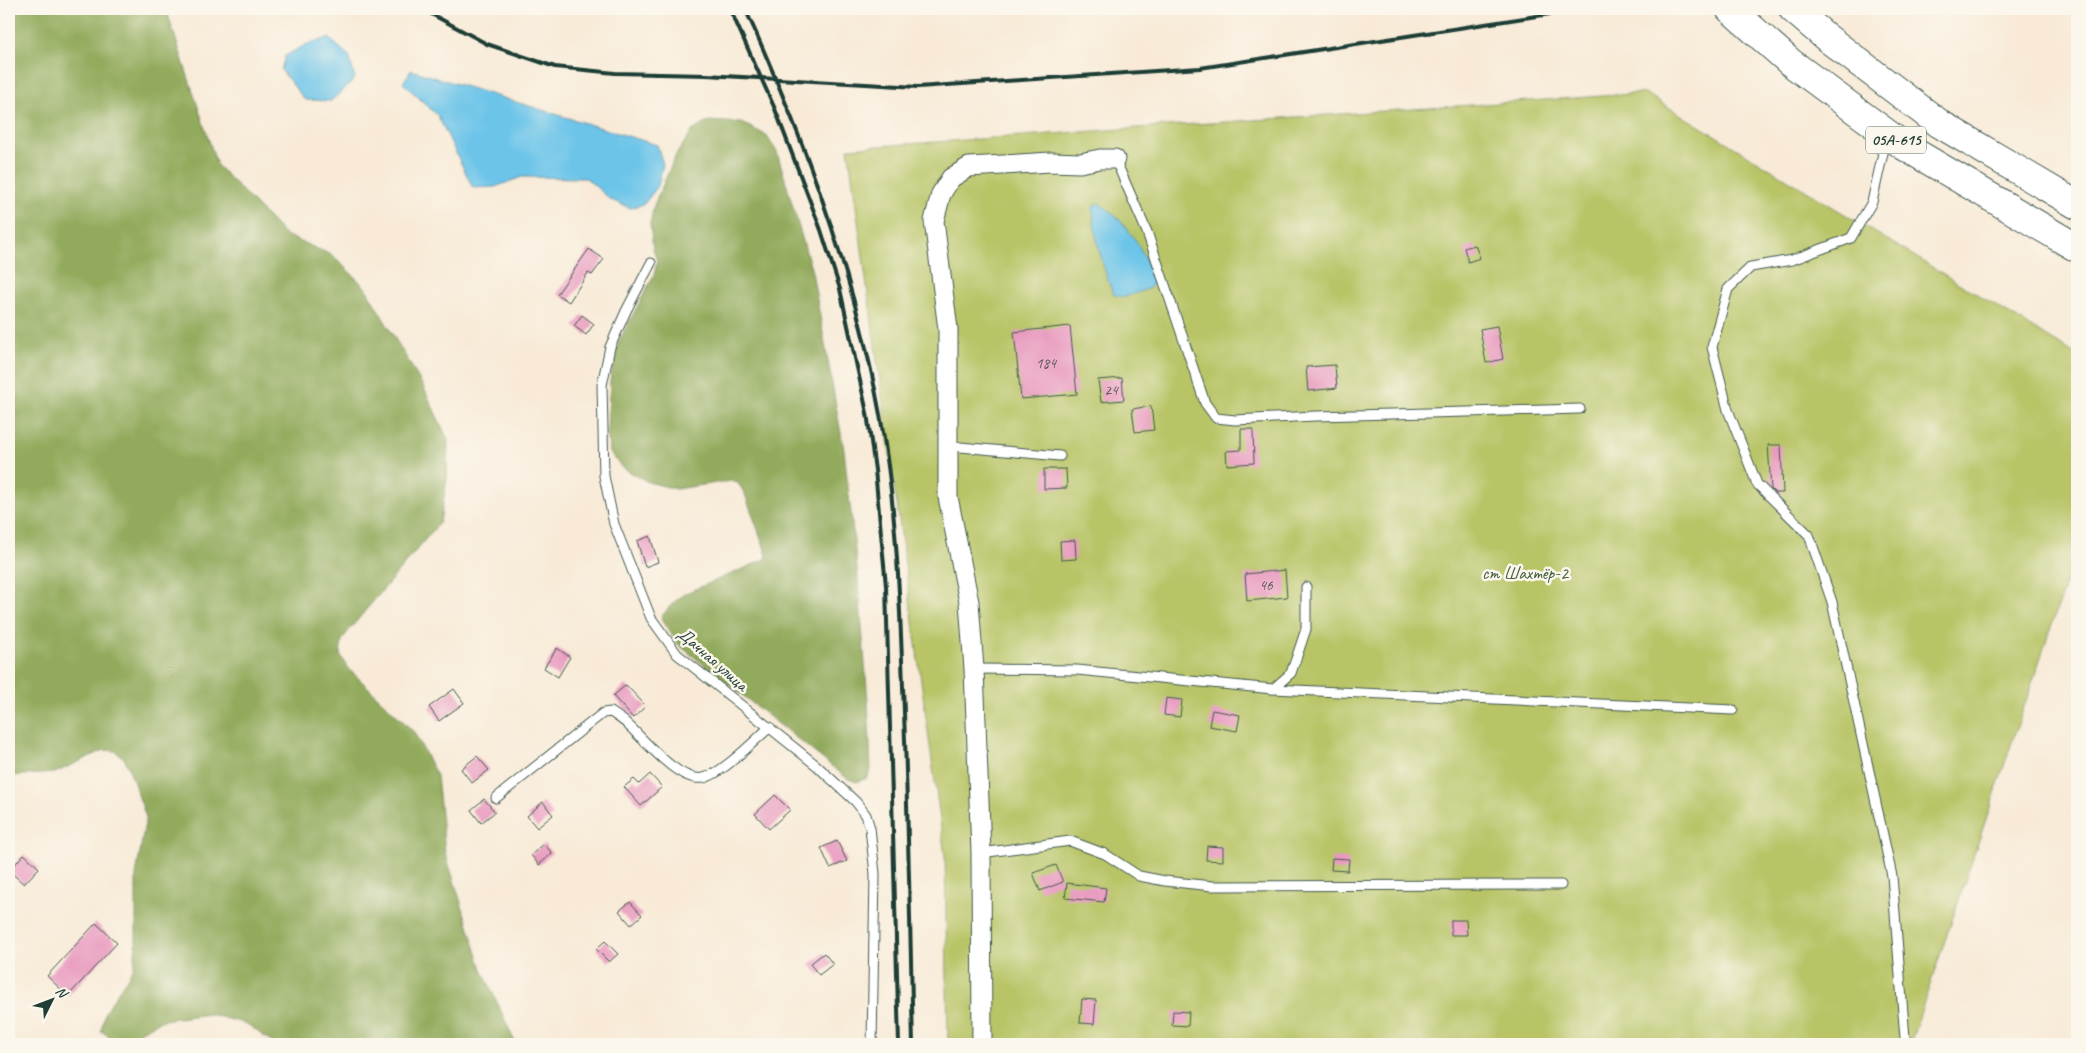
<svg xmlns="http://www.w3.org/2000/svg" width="2086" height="1053" font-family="Caveat,sans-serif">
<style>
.green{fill:#b8c466;stroke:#6c804d}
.forest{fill:#92aa5b;stroke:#587448}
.water{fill:#6cc4e9;stroke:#46808e}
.building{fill:#e897be}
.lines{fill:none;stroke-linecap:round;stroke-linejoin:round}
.service-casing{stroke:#40574c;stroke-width:11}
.minor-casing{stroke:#40574c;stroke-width:21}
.trunk-casing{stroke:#40574c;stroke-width:30}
.service{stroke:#fff;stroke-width:9}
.minor{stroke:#fff;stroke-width:19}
.trunk{stroke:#fff;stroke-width:28}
.rail{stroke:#1f3d34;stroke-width:4}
.labels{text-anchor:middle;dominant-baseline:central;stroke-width:5;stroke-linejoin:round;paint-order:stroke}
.number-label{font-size:15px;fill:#515456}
.shield{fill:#fbf7ec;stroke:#61756b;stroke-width:1}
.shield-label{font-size:16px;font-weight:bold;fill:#1f3d34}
.park-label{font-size:18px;fill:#455f40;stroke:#fbf7ec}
.street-label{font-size:18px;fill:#1f3d34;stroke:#fbf7ec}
</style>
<rect width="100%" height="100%" fill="#fbf7ec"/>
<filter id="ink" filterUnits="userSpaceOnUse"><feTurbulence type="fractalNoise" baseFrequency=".02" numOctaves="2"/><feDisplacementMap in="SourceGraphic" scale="10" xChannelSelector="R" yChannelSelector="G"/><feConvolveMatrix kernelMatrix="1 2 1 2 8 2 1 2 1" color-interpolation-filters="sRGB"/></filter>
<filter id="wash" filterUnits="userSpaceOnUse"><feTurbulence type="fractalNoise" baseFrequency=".0096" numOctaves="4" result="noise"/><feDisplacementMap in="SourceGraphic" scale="20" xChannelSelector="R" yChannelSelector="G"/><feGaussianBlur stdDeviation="1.12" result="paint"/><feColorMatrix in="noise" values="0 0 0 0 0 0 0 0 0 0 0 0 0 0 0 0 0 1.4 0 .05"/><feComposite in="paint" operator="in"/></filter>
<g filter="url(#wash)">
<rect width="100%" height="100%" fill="#f8ead7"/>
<polygon class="green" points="1645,93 2077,355 2077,550 1910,1044 948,1044 945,856 848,148"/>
<g class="forest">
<polygon points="9,9 166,9 217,165 285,235 332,255 365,287 423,386 448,440 447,479 440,522 350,629 342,640 340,655 349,669 414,732 437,776 445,852 482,969 514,1040 517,1044 274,1044 247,1024 209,1014 163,1020 131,1036 115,1041 101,1031 105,1012 134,967 136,943 136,875 146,817 130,772 124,758 115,751 104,750 55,773 9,776"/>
<polygon points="709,121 742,123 766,135 777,152 812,272 844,450 858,577 868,701 871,770 867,778 857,782 848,779 679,645 663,622 661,617 673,603 684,594 766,559 767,555 745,494 738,483 730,481 676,489 648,482 621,467 609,451 607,428 610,381 619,341 654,275 657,261 653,249 650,224 654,205 676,155 692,131"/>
</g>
<g class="water">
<polygon points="329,38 349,56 355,79 331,101 305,100 281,70 285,56 307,44"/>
<polygon points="411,70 657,145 663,164 658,186 644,204 630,208 611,200 586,178 522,177 495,187 473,188 438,116 403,83"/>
<path d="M1098,203C1124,217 1148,254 1153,283L1150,288L1125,297L1114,295C1105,278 1092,226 1093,207Z"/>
</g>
<g id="blocks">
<g class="building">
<polygon points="1475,245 1480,258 1468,262 1464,248"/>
<polygon points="589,249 604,259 592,275 588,273 569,302 557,294"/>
<polygon points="582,315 594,324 586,335 574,326"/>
<polygon points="1070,326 1077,394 1021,399 1014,332"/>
<polygon points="1497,326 1503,359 1486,363 1480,329"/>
<polygon points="1335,365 1337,388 1308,391 1306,367"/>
<polygon points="1122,378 1124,400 1101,402 1098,380"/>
<polygon points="1151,406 1154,430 1135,432 1132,409"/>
<polygon points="1241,429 1253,429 1254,463 1227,465 1226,451 1241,450"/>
<polygon points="1768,445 1781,445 1783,493 1775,493 1771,489"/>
<polygon points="1044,469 1066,469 1067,488 1044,489"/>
<polygon points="650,536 658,562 645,567 637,541"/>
<polygon points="1075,540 1076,559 1061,560 1060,541"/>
<polygon points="1285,570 1287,597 1247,601 1245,574"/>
<polygon points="557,648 570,657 558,677 544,668"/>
<polygon points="626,685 646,706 633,718 613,696"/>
<polygon points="454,689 464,703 439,721 429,707"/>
<polygon points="1166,698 1182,700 1180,717 1164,715"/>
<polygon points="1212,710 1240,715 1237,731 1209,726"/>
<polygon points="477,756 489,770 472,783 461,769"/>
<polygon points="650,774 662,787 641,806 624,787 634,779 639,784"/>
<polygon points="775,795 790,810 769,829 755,814"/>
<polygon points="484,799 495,812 481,823 471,810"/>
<polygon points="543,802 553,815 537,828 527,816"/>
<polygon points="837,841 847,861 830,868 821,848"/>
<polygon points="544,844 552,853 539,865 531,855"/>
<polygon points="1207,846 1223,847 1223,861 1206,860"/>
<polygon points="24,854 39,868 24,884 9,871"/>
<polygon points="1332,858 1349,859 1348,871 1331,870"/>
<polygon points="1056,865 1063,882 1040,891 1033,873"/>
<polygon points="1067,883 1106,888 1104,902 1065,898"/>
<polygon points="630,902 642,915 631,925 619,911"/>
<polygon points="1451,920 1466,920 1467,935 1451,935"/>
<polygon points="96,923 117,943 68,996 47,976"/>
<polygon points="605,941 618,954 609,962 596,949"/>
<polygon points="824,953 833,964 819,975 810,964"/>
<polygon points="1082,999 1096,1000 1094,1024 1080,1023"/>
<polygon points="1173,1011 1189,1012 1188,1026 1172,1025"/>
</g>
</g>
</g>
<g filter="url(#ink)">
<use href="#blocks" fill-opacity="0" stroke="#40574c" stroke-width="1"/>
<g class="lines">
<defs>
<g id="service">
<polyline points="1869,133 1883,153 1872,202 1851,238 1792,260 1751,267 1728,289 1712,347 1728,410 1757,484 1809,535 1832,602 1892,876 1905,1038 1908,1044"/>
<polyline points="1115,159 1147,232 1205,403 1216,418 1235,420 1316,416 1580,409"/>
<polyline points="651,263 626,311 610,347 602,385 604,476 614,524 651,618 677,654 816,765 856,802 866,815 870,828 875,874 872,1044"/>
<polyline points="949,446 1060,456"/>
<polyline points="974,669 1077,670 1273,689 1291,673 1297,656 1306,629 1306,587"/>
<polyline points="1273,689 1733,710"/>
<path d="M496,798L603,713L611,712C616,716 622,719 627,724C643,738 679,783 703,778C721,775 755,740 770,727"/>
<polyline points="981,853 1070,841 1105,854 1139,876 1165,881 1212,886 1561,885"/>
</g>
<polyline id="minor" points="982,1044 981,853 974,669 969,602 948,497 948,329 934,221 941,194 951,178 969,167 1051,162 1080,163 1100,159 1115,159"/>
<g id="trunk">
<polyline points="1730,9 1790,62 1904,146 2077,248"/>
<polyline points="1793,9 1827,38 1940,124 2077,205"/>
</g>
</defs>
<use href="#service" class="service-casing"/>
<use href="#minor" class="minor-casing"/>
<use href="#trunk" class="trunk-casing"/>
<use href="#service" class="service"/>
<use href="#minor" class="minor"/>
<use href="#trunk" class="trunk"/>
<g class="rail">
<polyline points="422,9 487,44 555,67 615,73 706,75 918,87 1200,68 1582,9"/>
<polyline points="730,9 775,109 821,230 840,289 867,413 875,470 886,586 899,1044"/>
<path d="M745,9C762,44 776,80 791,116C833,221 866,327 884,438C897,521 900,604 903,687C908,806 910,925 913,1044"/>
</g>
</g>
</g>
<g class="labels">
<g class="number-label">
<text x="1046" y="363">184</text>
<text x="1111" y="390">24</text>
<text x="1266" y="585">46</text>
</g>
<rect class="shield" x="1866" y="126.5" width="60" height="27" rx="4"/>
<g class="shield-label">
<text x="1896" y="140">05А-615</text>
</g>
<g class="park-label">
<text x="1525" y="573">ст Шахтёр-2</text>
</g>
<g class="street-label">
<text transform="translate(713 659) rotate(41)">Дачная улица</text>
</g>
</g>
<rect width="2086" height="1053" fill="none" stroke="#fbf7ec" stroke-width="30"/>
<g transform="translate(52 1000) rotate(48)" stroke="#fbf7ec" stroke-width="4" paint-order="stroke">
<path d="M0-4L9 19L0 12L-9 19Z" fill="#1f3d34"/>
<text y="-8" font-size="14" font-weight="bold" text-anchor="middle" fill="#1f3d34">N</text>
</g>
</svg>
